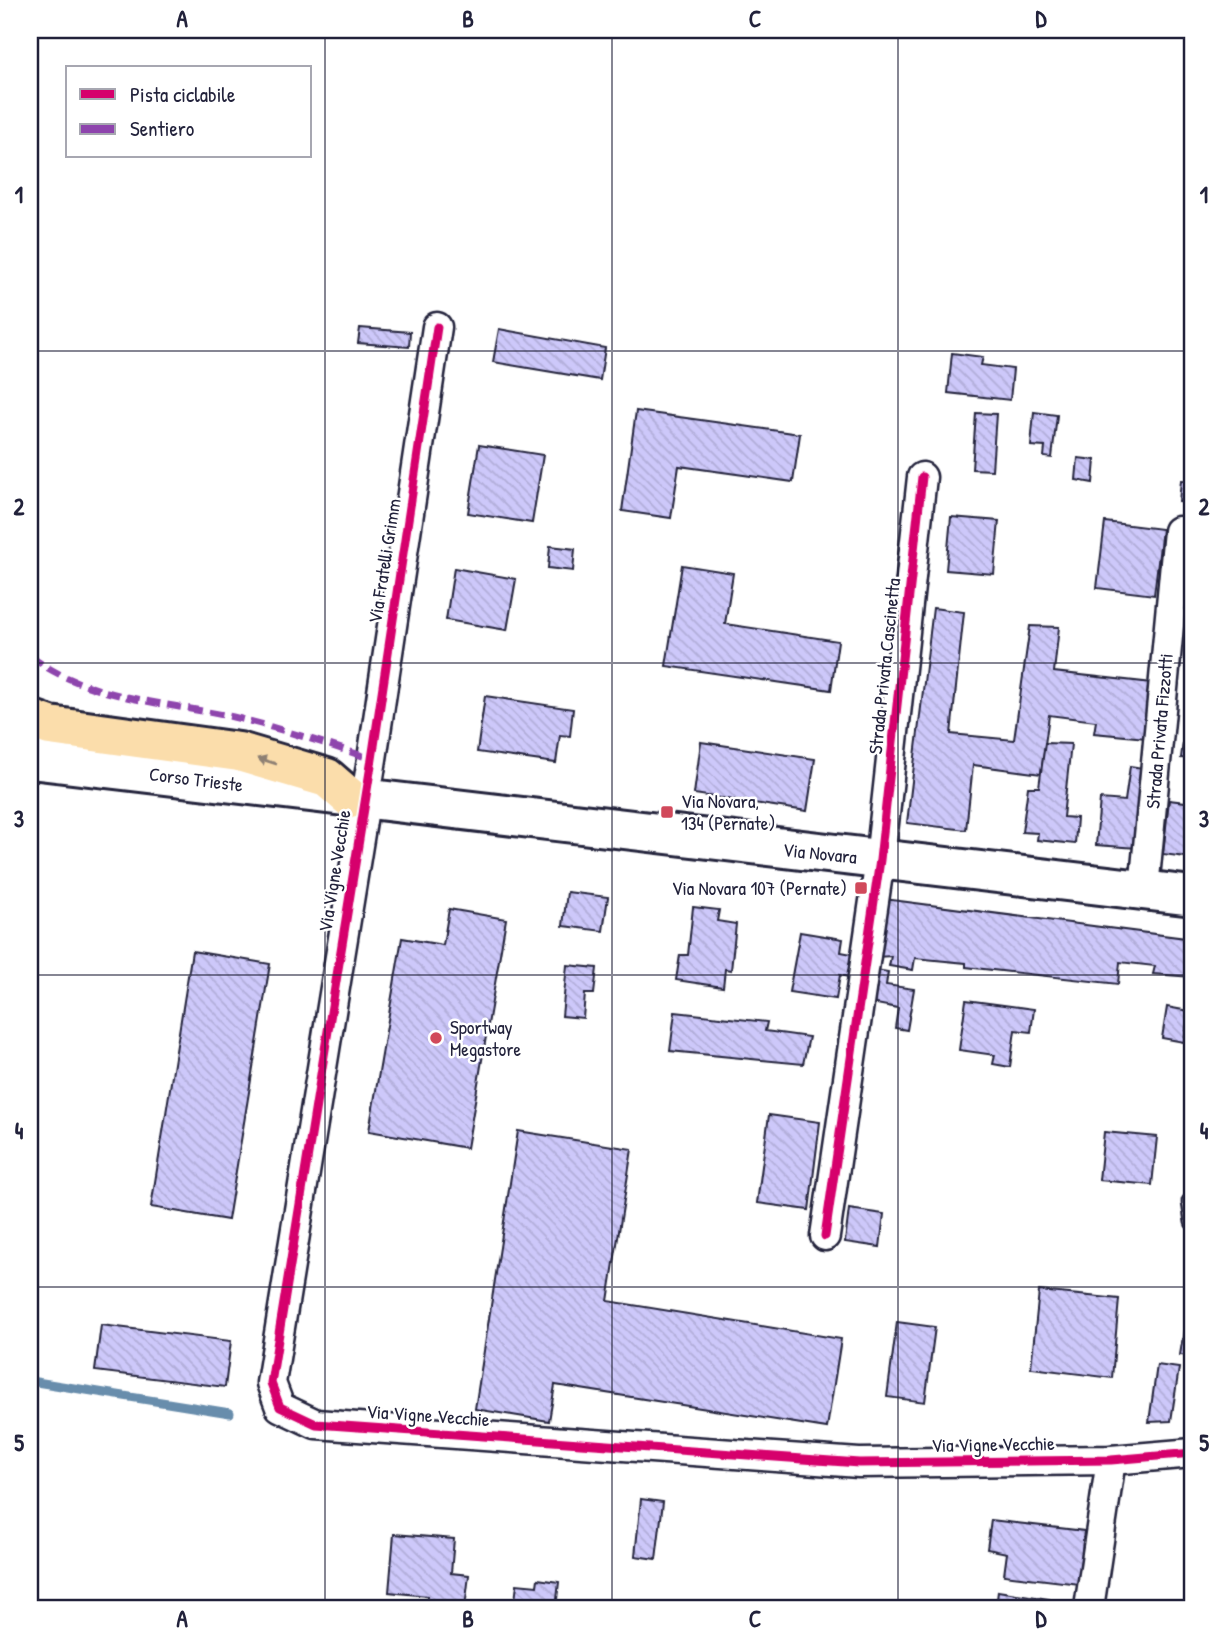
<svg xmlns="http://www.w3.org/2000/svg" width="1223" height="1638" font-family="'Patrick Hand',sans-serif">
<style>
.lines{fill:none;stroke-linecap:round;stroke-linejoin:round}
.stream{stroke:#688dac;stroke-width:9}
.building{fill:url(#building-back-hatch);stroke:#22223b;stroke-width:2}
.lane-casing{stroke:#22223b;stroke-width:19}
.street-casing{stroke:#22223b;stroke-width:33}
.secondary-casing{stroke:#22223b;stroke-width:44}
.highway-casing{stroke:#22223b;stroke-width:44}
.lane{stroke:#fff;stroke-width:14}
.street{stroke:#fff;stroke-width:28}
.secondary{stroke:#fff;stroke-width:38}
.highway{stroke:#fbddab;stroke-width:38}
.quiet{stroke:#8e44ad;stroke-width:7;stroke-dasharray:14 7;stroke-linecap:butt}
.cycleway-casing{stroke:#fff;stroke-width:13}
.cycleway{stroke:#d6006c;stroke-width:9}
.oneway{fill:#8e8073}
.grid{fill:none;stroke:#22223b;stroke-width:2;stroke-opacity:0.55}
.poi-dot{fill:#d1495b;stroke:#fff;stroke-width:2.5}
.labels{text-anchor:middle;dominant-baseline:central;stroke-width:5;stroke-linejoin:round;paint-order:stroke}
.street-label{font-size:19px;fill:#22223b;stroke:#fff}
.poi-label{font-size:19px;fill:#22223b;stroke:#fff;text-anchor:start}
.neatline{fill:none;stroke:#22223b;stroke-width:2.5}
.grid-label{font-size:23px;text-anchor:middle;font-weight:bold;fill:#22223b}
</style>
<defs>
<pattern id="building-back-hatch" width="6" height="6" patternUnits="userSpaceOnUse" patternTransform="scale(1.75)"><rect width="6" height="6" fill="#cdc8fa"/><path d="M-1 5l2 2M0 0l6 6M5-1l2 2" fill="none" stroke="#b0acd7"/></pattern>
</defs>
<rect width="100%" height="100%" fill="#fff"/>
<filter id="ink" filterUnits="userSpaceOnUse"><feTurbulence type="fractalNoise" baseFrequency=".0143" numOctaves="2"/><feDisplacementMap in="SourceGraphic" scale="14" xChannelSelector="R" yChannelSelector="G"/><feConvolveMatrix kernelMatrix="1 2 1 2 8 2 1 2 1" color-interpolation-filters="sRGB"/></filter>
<g filter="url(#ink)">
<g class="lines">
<polyline class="stream" points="30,1381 230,1413"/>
</g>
<g class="building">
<polygon points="360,328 410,332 409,347 358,343"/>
<polygon points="499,329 605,348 600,380 493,362"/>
<polygon points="952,353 983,357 981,365 1013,369 1010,400 948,393"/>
<polygon points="636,411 800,434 793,482 679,466 671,518 622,511"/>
<polygon points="1034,412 1057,415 1052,458 1044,457 1045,447 1031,446"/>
<polygon points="976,413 996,414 992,470 972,469"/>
<polygon points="479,445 543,455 532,523 468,513"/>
<polygon points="1078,458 1095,460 1093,483 1076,480"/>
<polygon points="1181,480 1193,481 1191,503 1179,502"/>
<polygon points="951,517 999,521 994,574 946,570"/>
<polygon points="1105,522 1162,529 1154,595 1097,588"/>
<polygon points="550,546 575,549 573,571 548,568"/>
<polygon points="682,565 733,573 725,624 838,641 831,690 666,666"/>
<polygon points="454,568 516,579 507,630 446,620"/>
<polygon points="933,608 964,612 951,734 1014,740 1030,626 1059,627 1054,672 1152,683 1146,738 1094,733 1096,721 1049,715 1041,774 973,765 966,830 907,823"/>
<polygon points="485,696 573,709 570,736 560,735 556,763 477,752"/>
<polygon points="1184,734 1193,735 1193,759 1181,758"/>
<polygon points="701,742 815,759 807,811 694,794"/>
<polygon points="1045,743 1071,744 1063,817 1077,818 1075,844 1037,840 1038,833 1022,832 1028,787 1039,787"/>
<polygon points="1130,766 1143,768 1137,848 1096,845 1100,799 1125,801"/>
<polygon points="1169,800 1193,803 1193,858 1163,854"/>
<polygon points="567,892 608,897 603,931 563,926"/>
<polygon points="884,899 1193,939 1192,977 1153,974 1155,966 1120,962 1118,984 966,967 966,963 915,958 913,970 889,966 891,956 877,957"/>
<polygon points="693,907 719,910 717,921 736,924 731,970 725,969 723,987 676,980 680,955 688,955"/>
<polygon points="449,909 506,919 467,1148 369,1131 402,938 443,945"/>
<polygon points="800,932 843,939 841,952 852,954 848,977 840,975 836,999 789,992"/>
<polygon points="192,951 270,964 228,1220 151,1207"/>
<polygon points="567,965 597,968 594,994 585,994 583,1018 562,1016"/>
<polygon points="876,970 888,972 886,985 914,989 907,1030 895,1028 898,1008 871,1003"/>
<polygon points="966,1000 1034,1009 1031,1032 1015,1030 1010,1067 993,1064 995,1055 959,1050"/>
<polygon points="1167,1007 1189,1011 1184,1042 1162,1038"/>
<polygon points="675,1012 767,1022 765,1031 809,1037 803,1064 670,1051"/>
<polygon points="769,1115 820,1122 809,1210 757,1203"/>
<polygon points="518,1131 632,1149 608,1301 841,1339 827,1428 555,1385 549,1421 475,1409"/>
<polygon points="1104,1132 1157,1137 1152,1185 1099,1180"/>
<polygon points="849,1209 884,1214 880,1247 845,1242"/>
<polygon points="1039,1291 1119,1299 1112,1378 1031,1368"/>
<polygon points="1188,1305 1193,1306 1193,1356 1180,1355"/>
<polygon points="897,1322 935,1327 925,1402 887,1397"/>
<polygon points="101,1325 231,1341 225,1387 95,1371"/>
<polygon points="1157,1365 1179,1368 1171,1421 1149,1422"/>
<polygon points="641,1499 663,1502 656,1559 635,1556"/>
<polygon points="991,1520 1084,1531 1079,1584 1004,1575 1007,1553 987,1549"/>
<polygon points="394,1534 454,1539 451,1573 469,1575 465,1608 426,1606 427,1596 389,1592"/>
<polygon points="538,1579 559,1582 556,1608 506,1608 507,1600 515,1601 517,1584 537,1586"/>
<polygon points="998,1591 1049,1599 1048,1608 996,1608"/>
</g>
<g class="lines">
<defs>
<polyline id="lane" points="1193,1200 1190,1202 1193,1222"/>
<g id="street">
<polyline points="437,327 372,759 271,1383 280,1407 316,1424 859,1463 1111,1460 1193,1453"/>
<polyline points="1144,889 1178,531"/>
<polyline points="825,1236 880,860 922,477"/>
<polyline points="1089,1608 1111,1460"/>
</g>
<polyline id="secondary" points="30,759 1193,896"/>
<polyline id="highway" points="30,719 50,726 239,752 327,778 350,798"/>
</defs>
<use href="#lane" class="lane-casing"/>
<use href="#street" class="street-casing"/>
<use href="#secondary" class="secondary-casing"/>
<use href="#highway" class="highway-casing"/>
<use href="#lane" class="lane"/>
<use href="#street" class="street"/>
<use href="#secondary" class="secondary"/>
<use href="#highway" class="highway"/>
<path class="quiet" d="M30,656C87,699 164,702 233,717C280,728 326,744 372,759"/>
<defs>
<g id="cycleway">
<polyline points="437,327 372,759 271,1383 280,1407 316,1424 859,1463 1111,1460 1193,1453"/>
<polyline points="825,1236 880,860 922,477"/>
</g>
</defs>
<use href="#cycleway" class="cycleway-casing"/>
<use href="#cycleway" class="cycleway"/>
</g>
<defs><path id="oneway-solid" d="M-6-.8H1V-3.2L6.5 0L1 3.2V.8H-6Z" transform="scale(1.75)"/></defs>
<use class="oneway" href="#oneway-solid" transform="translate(267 761) rotate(-163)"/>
</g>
<path class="grid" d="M325,30V1608M612,30V1608M898,30V1608M30,351H1193M30,663H1193M30,975H1193M30,1287H1193"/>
<g class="poi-dot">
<rect x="660" y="805" width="14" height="14" rx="3.5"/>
<rect x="854" y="881" width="14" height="14" rx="3.5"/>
<circle cx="436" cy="1038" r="7"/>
</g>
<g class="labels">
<g class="street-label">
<text transform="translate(384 561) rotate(-81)">Via Fratelli Grimm</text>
<text transform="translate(884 666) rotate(-84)">Strada Privata Cascinetta</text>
<text transform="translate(1159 731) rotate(-85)">Strada Privata Fizzotti</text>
<text transform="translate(196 779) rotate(7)">Corso Trieste</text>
<text transform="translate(820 853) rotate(6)">Via Novara</text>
<text transform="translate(334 871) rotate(-81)">Via Vigne Vecchie</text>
<text transform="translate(428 1415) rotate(4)">Via Vigne Vecchie</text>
<text transform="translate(993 1444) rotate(-1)">Via Vigne Vecchie</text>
</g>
<g class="poi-label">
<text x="681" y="801">Via Novara,<tspan x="681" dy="22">134 (Pernate)</tspan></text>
<text x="847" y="888" text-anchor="end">Via Novara 107 (Pernate)</text>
<text x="450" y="1027">Sportway<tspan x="450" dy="22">Megastore</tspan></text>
</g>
</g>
<rect width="1223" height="1638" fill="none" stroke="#fff" stroke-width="77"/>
<rect x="66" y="66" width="245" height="91" fill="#ffffff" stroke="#a7a7b1" stroke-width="2"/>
<rect x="80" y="89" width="35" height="10" fill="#d6006c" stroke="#a7a7b1" stroke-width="2"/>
<text x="130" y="102" font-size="21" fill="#22223b">Pista ciclabile</text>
<rect x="80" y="124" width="35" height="10" fill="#8e44ad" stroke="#a7a7b1" stroke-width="2"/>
<text x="130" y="136" font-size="21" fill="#22223b">Sentiero</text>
<rect x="38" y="38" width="1146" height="1562" class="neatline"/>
<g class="grid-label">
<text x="182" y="27">A</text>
<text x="468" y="27">B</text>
<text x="755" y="27">C</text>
<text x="1041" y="27">D</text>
<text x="19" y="203">1</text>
<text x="1204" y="203">1</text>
<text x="19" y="515">2</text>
<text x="1204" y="515">2</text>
<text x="19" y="827">3</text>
<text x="1204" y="827">3</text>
<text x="19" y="1139">4</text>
<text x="1204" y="1139">4</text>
<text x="19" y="1451">5</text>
<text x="1204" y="1451">5</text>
<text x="182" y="1627">A</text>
<text x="468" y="1627">B</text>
<text x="755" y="1627">C</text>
<text x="1041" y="1627">D</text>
</g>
</svg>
